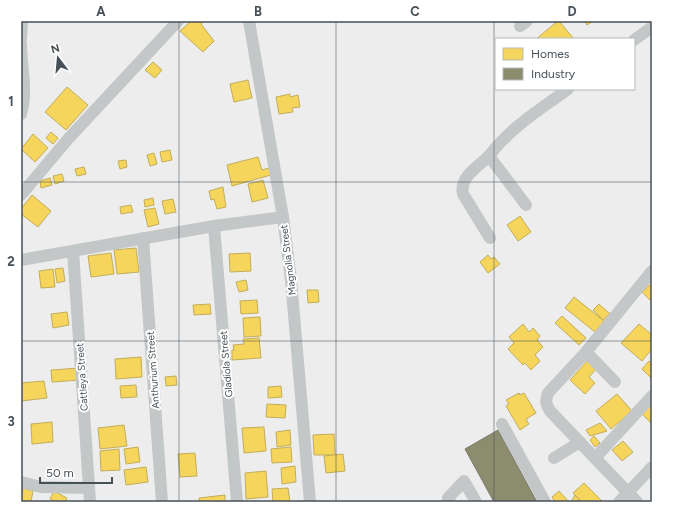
<svg xmlns="http://www.w3.org/2000/svg" width="673" height="523" font-family="Figtree,sans-serif">
<style>
.homes{fill:#f6d55c;stroke:#c1ad5a}
.industry{fill:#8c8c6e;stroke:#777a67}
.lines{fill:none;stroke-linecap:round;stroke-linejoin:round}
.minor{stroke:#c4c7c8;stroke-width:12}
.grid{fill:none;stroke:#465057;stroke-width:1;stroke-opacity:0.55}
.labels{text-anchor:middle;dominant-baseline:central;stroke-width:4;stroke-linejoin:round;paint-order:stroke}
.street-label{font-size:10px;fill:#465057;stroke:#fff}
.neatline{fill:none;stroke:#465057;stroke-width:1.5}
.grid-label{font-size:13px;text-anchor:middle;font-weight:bold;fill:#465057}
</style>
<rect width="100%" height="100%" fill="#ededed"/>
<g class="homes">
<polygon points="191,21 204,21 201,24 214,41 203,52 180,31"/>
<polygon points="559,21 574,39 536,39 558,21"/>
<polygon points="584,21 593,21 587,25"/>
<polygon points="153,62 162,70 155,78 145,70"/>
<polygon points="248,80 252,98 234,102 230,84"/>
<polygon points="67,87 88,105 66,130 45,112"/>
<polygon points="290,94 290,97 298,95 300,107 292,108 293,112 279,114 276,97"/>
<polygon points="51,132 58,138 53,144 46,138"/>
<polygon points="33,134 48,148 35,162 21,149"/>
<polygon points="170,150 172,160 162,162 160,152"/>
<polygon points="154,153 157,164 150,166 147,155"/>
<polygon points="258,157 262,170 269,168 271,175 232,186 227,165"/>
<polygon points="126,160 127,167 120,169 118,161"/>
<polygon points="84,167 86,174 77,176 75,169"/>
<polygon points="62,174 64,181 55,184 53,176"/>
<polygon points="50,178 52,185 41,188 40,181"/>
<polygon points="263,180 268,198 252,202 248,184"/>
<polygon points="223,187 226,207 217,209 214,199 211,200 209,191"/>
<polygon points="32,195 51,211 38,227 21,214 21,209"/>
<polygon points="153,198 154,205 145,207 144,200"/>
<polygon points="173,199 176,212 165,214 162,201"/>
<polygon points="131,205 133,212 121,214 120,207"/>
<polygon points="155,208 159,224 148,227 144,210"/>
<polygon points="520,216 531,232 518,241 507,225"/>
<polygon points="136,248 139,272 117,274 114,250"/>
<polygon points="111,253 114,274 91,277 88,256"/>
<polygon points="250,253 251,271 230,272 229,254"/>
<polygon points="488,255 491,259 494,257 500,264 488,273 480,262"/>
<polygon points="63,268 65,281 57,283 55,269"/>
<polygon points="53,269 55,287 41,288 39,271"/>
<polygon points="246,280 248,290 239,292 236,282"/>
<polygon points="652,283 652,298 650,300 642,292"/>
<polygon points="307,290 318,290 319,302 308,303"/>
<polygon points="574,297 604,321 595,332 565,308"/>
<polygon points="257,300 258,313 241,314 240,301"/>
<polygon points="210,304 211,314 194,315 193,305"/>
<polygon points="599,304 610,314 603,320 593,310"/>
<polygon points="67,312 69,325 53,328 51,314"/>
<polygon points="562,316 586,338 579,345 555,323"/>
<polygon points="260,317 261,336 244,337 243,318"/>
<polygon points="523,324 529,332 533,328 540,336 537,340 543,347 535,355 540,361 531,370 525,363 523,365 508,349 514,343 509,337"/>
<polygon points="639,324 652,335 652,349 642,361 621,343"/>
<polygon points="259,338 261,358 232,360 232,350 234,350 233,345 244,344 243,339"/>
<polygon points="141,357 142,377 116,379 115,359"/>
<polygon points="588,360 597,368 589,377 595,383 585,394 570,380"/>
<polygon points="649,361 652,364 652,379 642,369"/>
<polygon points="79,368 80,380 52,382 51,370"/>
<polygon points="176,376 177,385 166,386 165,377"/>
<polygon points="44,381 47,398 21,401 21,383"/>
<polygon points="136,385 137,397 121,398 120,386"/>
<polygon points="281,386 282,397 268,398 268,387"/>
<polygon points="519,393 520,395 524,393 536,413 526,419 529,424 520,430 506,406 509,404 506,400"/>
<polygon points="617,394 632,411 611,429 596,411"/>
<polygon points="652,401 652,424 640,412"/>
<polygon points="267,404 286,405 285,418 266,417"/>
<polygon points="52,422 53,442 32,444 31,424"/>
<polygon points="600,423 607,431 590,436 586,430"/>
<polygon points="124,425 127,446 100,449 98,428"/>
<polygon points="264,427 266,451 244,453 242,428"/>
<polygon points="290,430 291,445 277,447 276,432"/>
<polygon points="334,434 335,455 314,455 313,435"/>
<polygon points="594,436 600,443 595,447 590,440"/>
<polygon points="623,441 633,452 622,461 612,450"/>
<polygon points="138,447 140,462 126,464 124,449"/>
<polygon points="291,447 292,462 272,463 271,449"/>
<polygon points="119,449 120,470 101,471 100,451"/>
<polygon points="195,453 197,476 180,477 178,454"/>
<polygon points="343,454 345,471 326,473 324,456"/>
<polygon points="295,466 296,482 282,484 281,468"/>
<polygon points="146,467 148,482 126,485 124,470"/>
<polygon points="266,471 268,497 246,499 245,473"/>
<polygon points="584,483 603,502 582,502 573,493"/>
<polygon points="23,488 33,491 31,502 21,502"/>
<polygon points="288,488 290,502 273,502 272,489"/>
<polygon points="54,491 67,498 65,502 56,502 50,499"/>
<polygon points="559,491 569,502 555,502 552,497"/>
<polygon points="225,495 225,502 199,502 199,498"/>
<polygon points="575,495 581,502 571,502"/>
</g>
<polygon class="industry" points="498,430 537,502 494,502 465,449"/>
<g class="lines">
<g class="minor">
<polyline points="249,21 283,217 291,280 310,502"/>
<polyline points="520,26 527,21"/>
<polyline points="21,39 22,21"/>
<polyline points="634,40 652,27"/>
<path d="M21,44C21,68 28,90 21,114"/>
<polyline points="489,156 526,205"/>
<polyline points="21,195 68,139 178,21"/>
<polyline points="214,226 237,502"/>
<polyline points="143,238 162,502"/>
<path d="M490,238L463,194C459,177 478,167 489,156C494,150 499,143 505,138C523,119 547,105 568,89"/>
<polyline points="73,251 90,502"/>
<polyline points="21,260 214,226 283,217"/>
<polyline points="586,352 615,382"/>
<polyline points="502,424 545,502"/>
<polyline points="554,458 580,442"/>
<polyline points="595,458 652,396"/>
<polyline points="21,482 41,487 89,488"/>
<polyline points="450,502 448,498 464,481 476,502"/>
<polyline points="619,502 652,467"/>
<path d="M637,502L550,411C546,404 545,401 548,393L586,352L652,271"/>
</g>
</g>
<path class="grid" d="M179,21V502M336,21V502M494,21V502M21,182H652M21,341H652"/>
<g class="labels">
<g class="street-label">
<text transform="translate(288 260) rotate(-97)">Magnolia Street</text>
<text transform="translate(226 364) rotate(-95)">Gladiola Street</text>
<text transform="translate(153 370) rotate(-94)">Anthurium Street</text>
<text transform="translate(82 377) rotate(-94)">Cattleya Street</text>
</g>
</g>
<rect width="673" height="523" fill="none" stroke="#ffffff" stroke-width="44"/>
<rect x="495" y="38" width="140" height="52" fill="#ffffff" stroke="#b5b9bc"/>
<rect x="503" y="48" width="20" height="12" fill="#f6d55c" stroke="#b5b9bc"/>
<text x="531" y="58" font-size="12" fill="#465057">Homes</text>
<rect x="503" y="68" width="20" height="12" fill="#8c8c6e" stroke="#b5b9bc"/>
<text x="531" y="78" font-size="12" fill="#465057">Industry</text>
<g transform="translate(58 58) rotate(344)" stroke="#ffffff" stroke-width="3" paint-order="stroke">
<path d="M0-3L7 15L0 10L-7 15Z" fill="#465057"/>
<text y="-6" font-size="11" font-weight="bold" text-anchor="middle" fill="#465057">N</text>
</g>
<path d="M40 477v6h72v-6" fill="none" stroke="#465057" stroke-width="2"/>
<text x="46" y="477" font-size="12" fill="#465057" stroke="#ffffff" stroke-width="3" paint-order="stroke">50 m</text>
<rect x="22" y="22" width="629" height="479" class="neatline"/>
<g class="grid-label">
<text x="101" y="16">A</text>
<text x="258" y="16">B</text>
<text x="415" y="16">C</text>
<text x="572" y="16">D</text>
<text x="11" y="106">1</text>
<text x="11" y="266">2</text>
<text x="11" y="426">3</text>
</g>
</svg>
